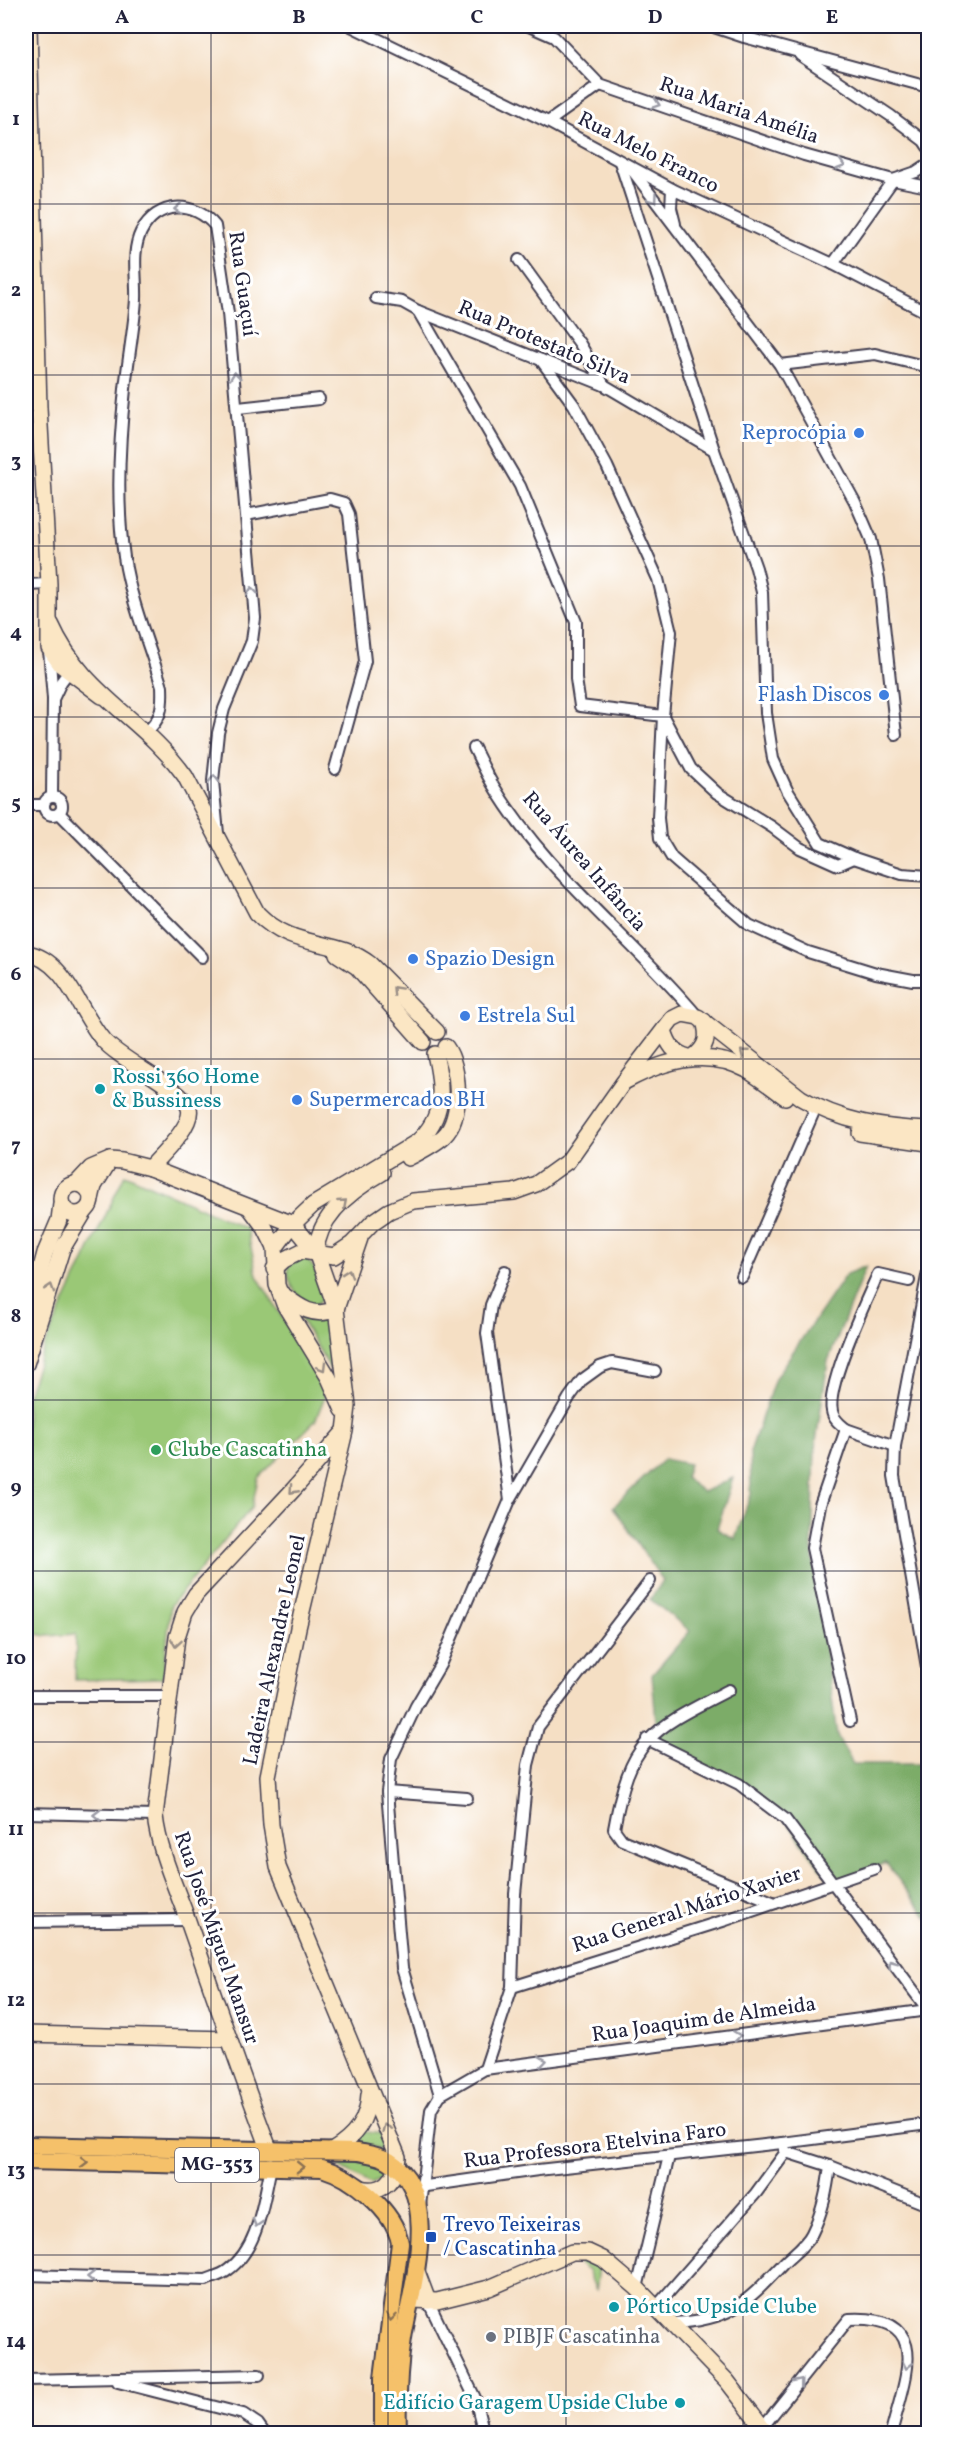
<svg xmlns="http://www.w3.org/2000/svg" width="954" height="2459" font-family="Vollkorn,serif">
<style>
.green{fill:#9ac876;stroke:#5e7558;stroke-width:1.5}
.forest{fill:#7bac67;stroke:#4e6751;stroke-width:1.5}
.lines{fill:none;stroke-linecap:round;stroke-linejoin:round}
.street-casing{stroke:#423e50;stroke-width:14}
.secondary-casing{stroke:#423e50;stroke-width:18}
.primary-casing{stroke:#423e50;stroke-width:20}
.street{stroke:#fff;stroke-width:10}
.secondary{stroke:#fbe6c4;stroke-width:15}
.primary{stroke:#f5c16b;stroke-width:16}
.oneway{stroke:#9c9ca7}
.oneway2{stroke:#998e86}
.oneway3{stroke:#8c7253}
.grid{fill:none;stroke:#22223b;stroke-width:1.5;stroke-opacity:0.55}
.shop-dot{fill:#3f7fe0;stroke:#fff;stroke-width:2}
.culture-dot{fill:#0f9aa8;stroke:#fff;stroke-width:2}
.leisure-dot{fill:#2e9e5b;stroke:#fff;stroke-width:2}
.transit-dot{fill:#1a4fb4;stroke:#fff;stroke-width:2}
.worship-dot{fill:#6b7280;stroke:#fff;stroke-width:2}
.labels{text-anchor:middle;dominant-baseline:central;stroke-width:6;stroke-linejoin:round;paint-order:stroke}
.shield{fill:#fff;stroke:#646476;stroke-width:1.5}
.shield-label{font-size:20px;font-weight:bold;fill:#22223b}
.street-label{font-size:21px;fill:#22223b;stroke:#fff}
.shop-label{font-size:21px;fill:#366cbe;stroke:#fff;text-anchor:start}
.culture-label{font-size:21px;fill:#0d838f;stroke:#fff;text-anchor:start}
.leisure-label{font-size:21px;fill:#27864d;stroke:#fff;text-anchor:start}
.transit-label{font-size:21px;fill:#164399;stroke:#fff;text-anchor:start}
.worship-label{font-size:21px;fill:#5b616d;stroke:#fff;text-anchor:start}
.neatline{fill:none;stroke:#22223b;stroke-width:2}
.grid-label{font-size:20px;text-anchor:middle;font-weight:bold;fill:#22223b}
</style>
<rect width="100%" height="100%" fill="#fff"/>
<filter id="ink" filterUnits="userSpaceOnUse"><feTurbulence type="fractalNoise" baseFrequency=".0167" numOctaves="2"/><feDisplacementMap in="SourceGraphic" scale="12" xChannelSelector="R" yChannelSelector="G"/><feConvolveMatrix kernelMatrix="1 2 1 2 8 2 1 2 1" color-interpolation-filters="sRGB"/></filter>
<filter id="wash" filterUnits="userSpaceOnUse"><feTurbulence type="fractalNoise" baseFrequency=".008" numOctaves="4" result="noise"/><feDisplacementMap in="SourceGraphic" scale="24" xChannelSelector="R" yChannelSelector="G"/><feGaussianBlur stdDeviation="1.35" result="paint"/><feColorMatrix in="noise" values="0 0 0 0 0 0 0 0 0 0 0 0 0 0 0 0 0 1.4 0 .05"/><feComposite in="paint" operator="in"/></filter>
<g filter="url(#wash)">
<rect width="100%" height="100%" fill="#f5dfc4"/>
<g class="green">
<polygon points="125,1174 247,1229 257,1276 327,1391 315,1421 258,1478 252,1507 171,1605 163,1678 75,1680 76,1634 47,1636 26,1632 26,1398 45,1344"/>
<path d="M305,1257L315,1269L323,1295L322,1299L315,1305C298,1300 286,1284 288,1265Z"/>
<path d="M330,1315L332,1348L340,1385L299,1316C311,1320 319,1320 330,1315Z"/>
<polygon points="364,2132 384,2134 389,2151 368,2146 352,2147"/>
<polygon points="295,2157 369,2160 389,2168 383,2179 370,2184 333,2163 295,2161"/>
<polygon points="575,2261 590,2262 599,2267 596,2291 588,2271"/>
</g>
<polygon class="forest" points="866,1266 828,1361 815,1448 812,1548 837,1736 853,1764 928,1764 928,1824 919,1820 928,1842 928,1919 886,1863 832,1884 785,1819 739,1784 658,1744 652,1675 690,1631 650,1599 663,1581 613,1507 664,1459 689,1464 685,1478 703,1492 733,1478 717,1529 735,1539 751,1494 750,1452 775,1378 846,1274"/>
</g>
<g filter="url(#ink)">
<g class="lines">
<defs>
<g id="street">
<polyline points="351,26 548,122 672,189 833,264 928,313"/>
<polyline points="529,26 554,37 600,85 804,155 893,180 928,187"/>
<polyline points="711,26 744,37 928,87"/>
<polyline points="800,55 891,116 924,141 928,147"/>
<polyline points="548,122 600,85"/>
<polyline points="620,162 714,450 756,568 762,592 766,713 773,759 787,790 820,843 854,858 902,874 928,876"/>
<polyline points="632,170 780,365 855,502 871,539 879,579 896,735"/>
<polyline points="672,189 671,208 675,224"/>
<polyline points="519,260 580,344 604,385"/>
<polyline points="833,264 893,180 916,172 928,164"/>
<polyline points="376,298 402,302 418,311 604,385 714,450"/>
<polyline points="418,311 520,486 576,622 576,679 580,706 663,716"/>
<polyline points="541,360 574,405 607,466 658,579 671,632 663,716 658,818 660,838 672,858 749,925 808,952 876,973 913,980 928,980"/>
<polyline points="780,365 875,354 928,367"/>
<polyline points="238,408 319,399"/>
<polyline points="246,515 330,499 344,503 349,514 365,661 335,769"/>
<polyline points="26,585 49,584"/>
<polyline points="49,650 53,699 52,797"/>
<polyline points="53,699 61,682 73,666"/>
<polyline points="663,716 691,769 717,793 772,827 800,848 838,865 854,858"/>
<path d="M145,733C161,720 163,708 162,687C149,644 131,602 124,557C116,502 119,444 125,389C128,359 134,329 136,299C137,277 131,252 141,232C157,201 194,200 215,226L228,313L255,618L252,641L224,709L218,733L213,781L218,834"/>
<path d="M474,748C480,760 486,773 493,785C544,872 634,940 698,1017"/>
<circle cx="53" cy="806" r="9"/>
<polyline points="26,805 44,805"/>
<polyline points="59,813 202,957"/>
<polyline points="505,1271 491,1305 487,1333 510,1500"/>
<polyline points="928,1271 895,1446 894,1476 928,1673"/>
<polyline points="742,1277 816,1107"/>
<path d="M846,1429C840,1424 833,1419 832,1411C826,1385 866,1301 878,1274L909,1281"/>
<path d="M729,1690C651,1730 630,1738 614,1829L622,1840L775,1903"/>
<polyline points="26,1696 170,1696"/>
<polyline points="850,1721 812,1548 820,1505 846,1429 895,1446"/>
<polyline points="647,1739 739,1784 785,1819 928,2010"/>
<polyline points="387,1792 467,1798"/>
<polyline points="26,1813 155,1816"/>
<polyline points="26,1922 188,1920"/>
<polyline points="512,1987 726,1920 874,1869"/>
<polyline points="485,2069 928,2010"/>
<polyline points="440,2095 402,1968 387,1792 391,1759 416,1706 440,1665 510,1500 569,1398 582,1380 600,1367 612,1363 655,1371"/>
<polyline points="782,2143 928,2124"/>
<polyline points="419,2187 538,2170 782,2143 786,2152 830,2166 928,2205"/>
<polyline points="420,2206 431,2110 440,2095 485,2069 512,1987 515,1894 528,1765 538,1727 650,1581"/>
<path d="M26,2275L206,2280C213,2277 222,2275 228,2270C259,2248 263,2201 271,2167"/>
<polyline points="637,2288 669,2156"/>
<polyline points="428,2301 475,2398 484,2434"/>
<polyline points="656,2307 756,2193 786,2152"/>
<path d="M671,2323C730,2321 745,2304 784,2263C793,2254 807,2244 812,2233C823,2211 827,2190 830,2166"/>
<polyline points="26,2380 259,2375"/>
<polyline points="118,2382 243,2414 258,2424 265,2434"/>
<path d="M762,2428L849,2319C936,2314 904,2380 891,2434"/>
</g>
<g id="secondary">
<polyline points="29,26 39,408 49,584 49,648 61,665 102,696"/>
<path d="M51,624C83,696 143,717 185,776L257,913C295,952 334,936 370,964L437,1032"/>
<path d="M26,953C66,959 79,1012 103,1040C120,1060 183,1089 189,1108C194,1125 161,1156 150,1168"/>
<polyline points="337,954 357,967 423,1042"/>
<path d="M664,1030C668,1044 674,1054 689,1057"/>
<path d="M693,1057C707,1047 709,1037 704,1021"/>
<path d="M626,1081C664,1060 707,1048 747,1070C760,1078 773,1088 785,1097"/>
<polyline points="860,1133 928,1143"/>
<path d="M408,1158C420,1152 434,1145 444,1136C463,1118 460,1066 446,1047"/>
<circle cx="76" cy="1199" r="15"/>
<path d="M76,1184L91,1168L110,1160L122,1161L150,1168L293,1224L316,1252L336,1309L348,1406L345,1431L298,1628L268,1776L271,1825L278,1867L398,2157C397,2179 384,2194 361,2188"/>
<polyline points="91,1199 94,1186 110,1160"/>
<polyline points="250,1208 265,1228 275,1248"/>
<path d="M316,1252C318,1216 352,1190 382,1173"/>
<path d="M274,1269L284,1260L302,1251L334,1256L352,1244L373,1222L389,1211L413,1201L514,1192L536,1184L568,1161L623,1083L672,1019L682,1014L698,1017L801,1098C841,1122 883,1128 928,1130"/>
<path d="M282,1294C299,1307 314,1319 336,1309"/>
<polyline points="336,1309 360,1238"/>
<polyline points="26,1324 45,1253 59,1220 61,1204"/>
<polyline points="26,1364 62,1249 85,1211"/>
<path d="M343,1410L329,1378L284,1304L277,1285L275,1248L293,1224L313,1205L417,1142C445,1117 443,1088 435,1054"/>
<polyline points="26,2034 228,2039"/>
<path d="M270,2151C241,2075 215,1998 188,1921C176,1887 159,1852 155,1816L177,1637L185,1612L196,1594L293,1490L343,1433"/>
<path d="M332,2151C355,2137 368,2120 369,2094"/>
<polyline points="416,2269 428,2301"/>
<polyline points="412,2300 437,2301 489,2288 572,2252 588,2252 603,2259 637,2288 727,2381 768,2434"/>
</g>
<g id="primary">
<path d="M26,2145L358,2152C368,2154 380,2155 389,2161C443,2193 411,2289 403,2338C398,2370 397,2401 398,2434"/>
<path d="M26,2161L322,2168C352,2177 394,2210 400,2243L383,2378V2434"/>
</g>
</defs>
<use href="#street" class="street-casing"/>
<use href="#secondary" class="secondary-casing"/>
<use href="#primary" class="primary-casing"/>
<use href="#street" class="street"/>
<use href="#secondary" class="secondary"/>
<use href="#primary" class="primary"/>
</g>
<defs><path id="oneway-chevron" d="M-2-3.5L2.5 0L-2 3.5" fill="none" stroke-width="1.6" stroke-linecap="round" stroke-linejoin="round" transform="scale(1.5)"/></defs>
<g class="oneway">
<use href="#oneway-chevron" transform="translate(656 104) rotate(19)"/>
<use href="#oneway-chevron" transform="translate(841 165) rotate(16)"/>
<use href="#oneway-chevron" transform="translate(653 199) rotate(54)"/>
<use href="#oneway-chevron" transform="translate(178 209) rotate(176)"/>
<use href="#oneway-chevron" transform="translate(235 376) rotate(-96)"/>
<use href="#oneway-chevron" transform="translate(252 591) rotate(-97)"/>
<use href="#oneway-chevron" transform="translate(214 779) rotate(-90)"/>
<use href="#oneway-chevron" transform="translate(97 1815) rotate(-179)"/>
<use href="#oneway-chevron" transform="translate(892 1964) rotate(-127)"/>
<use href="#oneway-chevron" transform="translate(737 2036) rotate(-8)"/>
<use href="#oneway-chevron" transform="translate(543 2061) rotate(-8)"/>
<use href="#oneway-chevron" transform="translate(257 2223) rotate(107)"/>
<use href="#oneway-chevron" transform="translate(91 2277) rotate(-179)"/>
<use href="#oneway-chevron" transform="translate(907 2365) rotate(103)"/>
<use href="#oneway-chevron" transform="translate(799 2382) rotate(-51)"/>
</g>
<g class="oneway2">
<use href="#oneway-chevron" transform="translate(396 990) rotate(-133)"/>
<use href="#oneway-chevron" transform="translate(744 1053) rotate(-142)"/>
<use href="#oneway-chevron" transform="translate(343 1203) rotate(-41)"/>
<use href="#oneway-chevron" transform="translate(348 1273) rotate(-71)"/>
<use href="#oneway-chevron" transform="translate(50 1288) rotate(-72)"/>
<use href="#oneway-chevron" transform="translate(322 1367) rotate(59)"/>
<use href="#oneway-chevron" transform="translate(293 1490) rotate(132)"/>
<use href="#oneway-chevron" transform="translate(176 1643) rotate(99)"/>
<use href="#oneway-chevron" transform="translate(386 2128) rotate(-113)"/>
</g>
<g class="oneway3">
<use href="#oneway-chevron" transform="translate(84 2162) rotate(1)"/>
<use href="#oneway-chevron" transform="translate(300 2167) rotate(1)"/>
<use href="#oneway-chevron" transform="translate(391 2317) rotate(98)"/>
</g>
</g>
<path class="grid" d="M211,26V2434M388,26V2434M566,26V2434M743,26V2434M26,204H928M26,375H928M26,546H928M26,717H928M26,888H928M26,1059H928M26,1230H928M26,1400H928M26,1571H928M26,1742H928M26,1913H928M26,2084H928M26,2255H928"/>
<g class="shop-dot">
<circle cx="859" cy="433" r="6"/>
<circle cx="884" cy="695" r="6"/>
<circle cx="413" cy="959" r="6"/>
<circle cx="465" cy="1016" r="6"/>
<circle cx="297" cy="1100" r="6"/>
</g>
<g class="culture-dot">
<circle cx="100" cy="1089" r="6"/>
<circle cx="614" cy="2307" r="6"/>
<circle cx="680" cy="2403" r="6"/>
</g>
<circle class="leisure-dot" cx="156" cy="1450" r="6"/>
<rect class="transit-dot" x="425" y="2231" width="12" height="12" rx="3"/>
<circle class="worship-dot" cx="491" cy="2337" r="6"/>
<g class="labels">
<rect class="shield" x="175" y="2148" width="84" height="34" rx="4.5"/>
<g class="shield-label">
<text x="217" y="2165">MG-353</text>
</g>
<g class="street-label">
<text transform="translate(739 111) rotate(19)">Rua Maria Amélia</text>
<text transform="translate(648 153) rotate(27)">Rua Melo Franco</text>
<text transform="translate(242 284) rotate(82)">Rua Guaçuí</text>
<text transform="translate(544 343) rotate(23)">Rua Protestato Silva</text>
<text transform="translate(584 862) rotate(49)">Rua Áurea Infância</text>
<text transform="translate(275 1650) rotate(-78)">Ladeira Alexandre Leonel</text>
<text transform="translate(687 1910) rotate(-18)">Rua General Mário Xavier</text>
<text transform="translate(216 1938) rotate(71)">Rua José Miguel Mansur</text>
<text transform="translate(704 2020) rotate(-8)">Rua Joaquim de Almeida</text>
<text transform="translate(595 2146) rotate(-7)">Rua Professora Etelvina Faro</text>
</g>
<g class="shop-label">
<text x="847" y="433" text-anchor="end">Reprocópia</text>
<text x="872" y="695" text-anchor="end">Flash Discos</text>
<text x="425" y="959">Spazio Design</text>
<text x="477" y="1016">Estrela Sul</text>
<text x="309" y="1100">Supermercados BH</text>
</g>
<g class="culture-label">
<text x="112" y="1077">Rossi 360 Home<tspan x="112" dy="24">&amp; Bussiness</tspan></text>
<text x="626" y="2307">Pórtico Upside Clube</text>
<text x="668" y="2403" text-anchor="end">Edifício Garagem Upside Clube</text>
</g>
<g class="leisure-label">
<text x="168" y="1450">Clube Cascatinha</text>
</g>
<g class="transit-label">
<text x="443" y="2225">Trevo Teixeiras<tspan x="443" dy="24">/ Cascatinha</tspan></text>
</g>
<g class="worship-label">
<text x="503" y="2337">PIBJF Cascatinha</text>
</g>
</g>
<rect width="954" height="2459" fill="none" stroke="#fff" stroke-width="66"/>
<rect x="33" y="33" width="888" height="2393" class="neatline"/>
<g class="grid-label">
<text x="122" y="23">A</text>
<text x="299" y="23">B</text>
<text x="477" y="23">C</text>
<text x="655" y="23">D</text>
<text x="832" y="23">E</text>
<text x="16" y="125">1</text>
<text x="16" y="296">2</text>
<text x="16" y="467">3</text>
<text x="16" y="638">4</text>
<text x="16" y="809">5</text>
<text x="16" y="980">6</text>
<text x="16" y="1151">7</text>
<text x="16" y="1322">8</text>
<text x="16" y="1493">9</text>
<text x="16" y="1664">10</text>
<text x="16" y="1835">11</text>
<text x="16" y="2006">12</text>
<text x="16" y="2176">13</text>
<text x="16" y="2347">14</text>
</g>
</svg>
